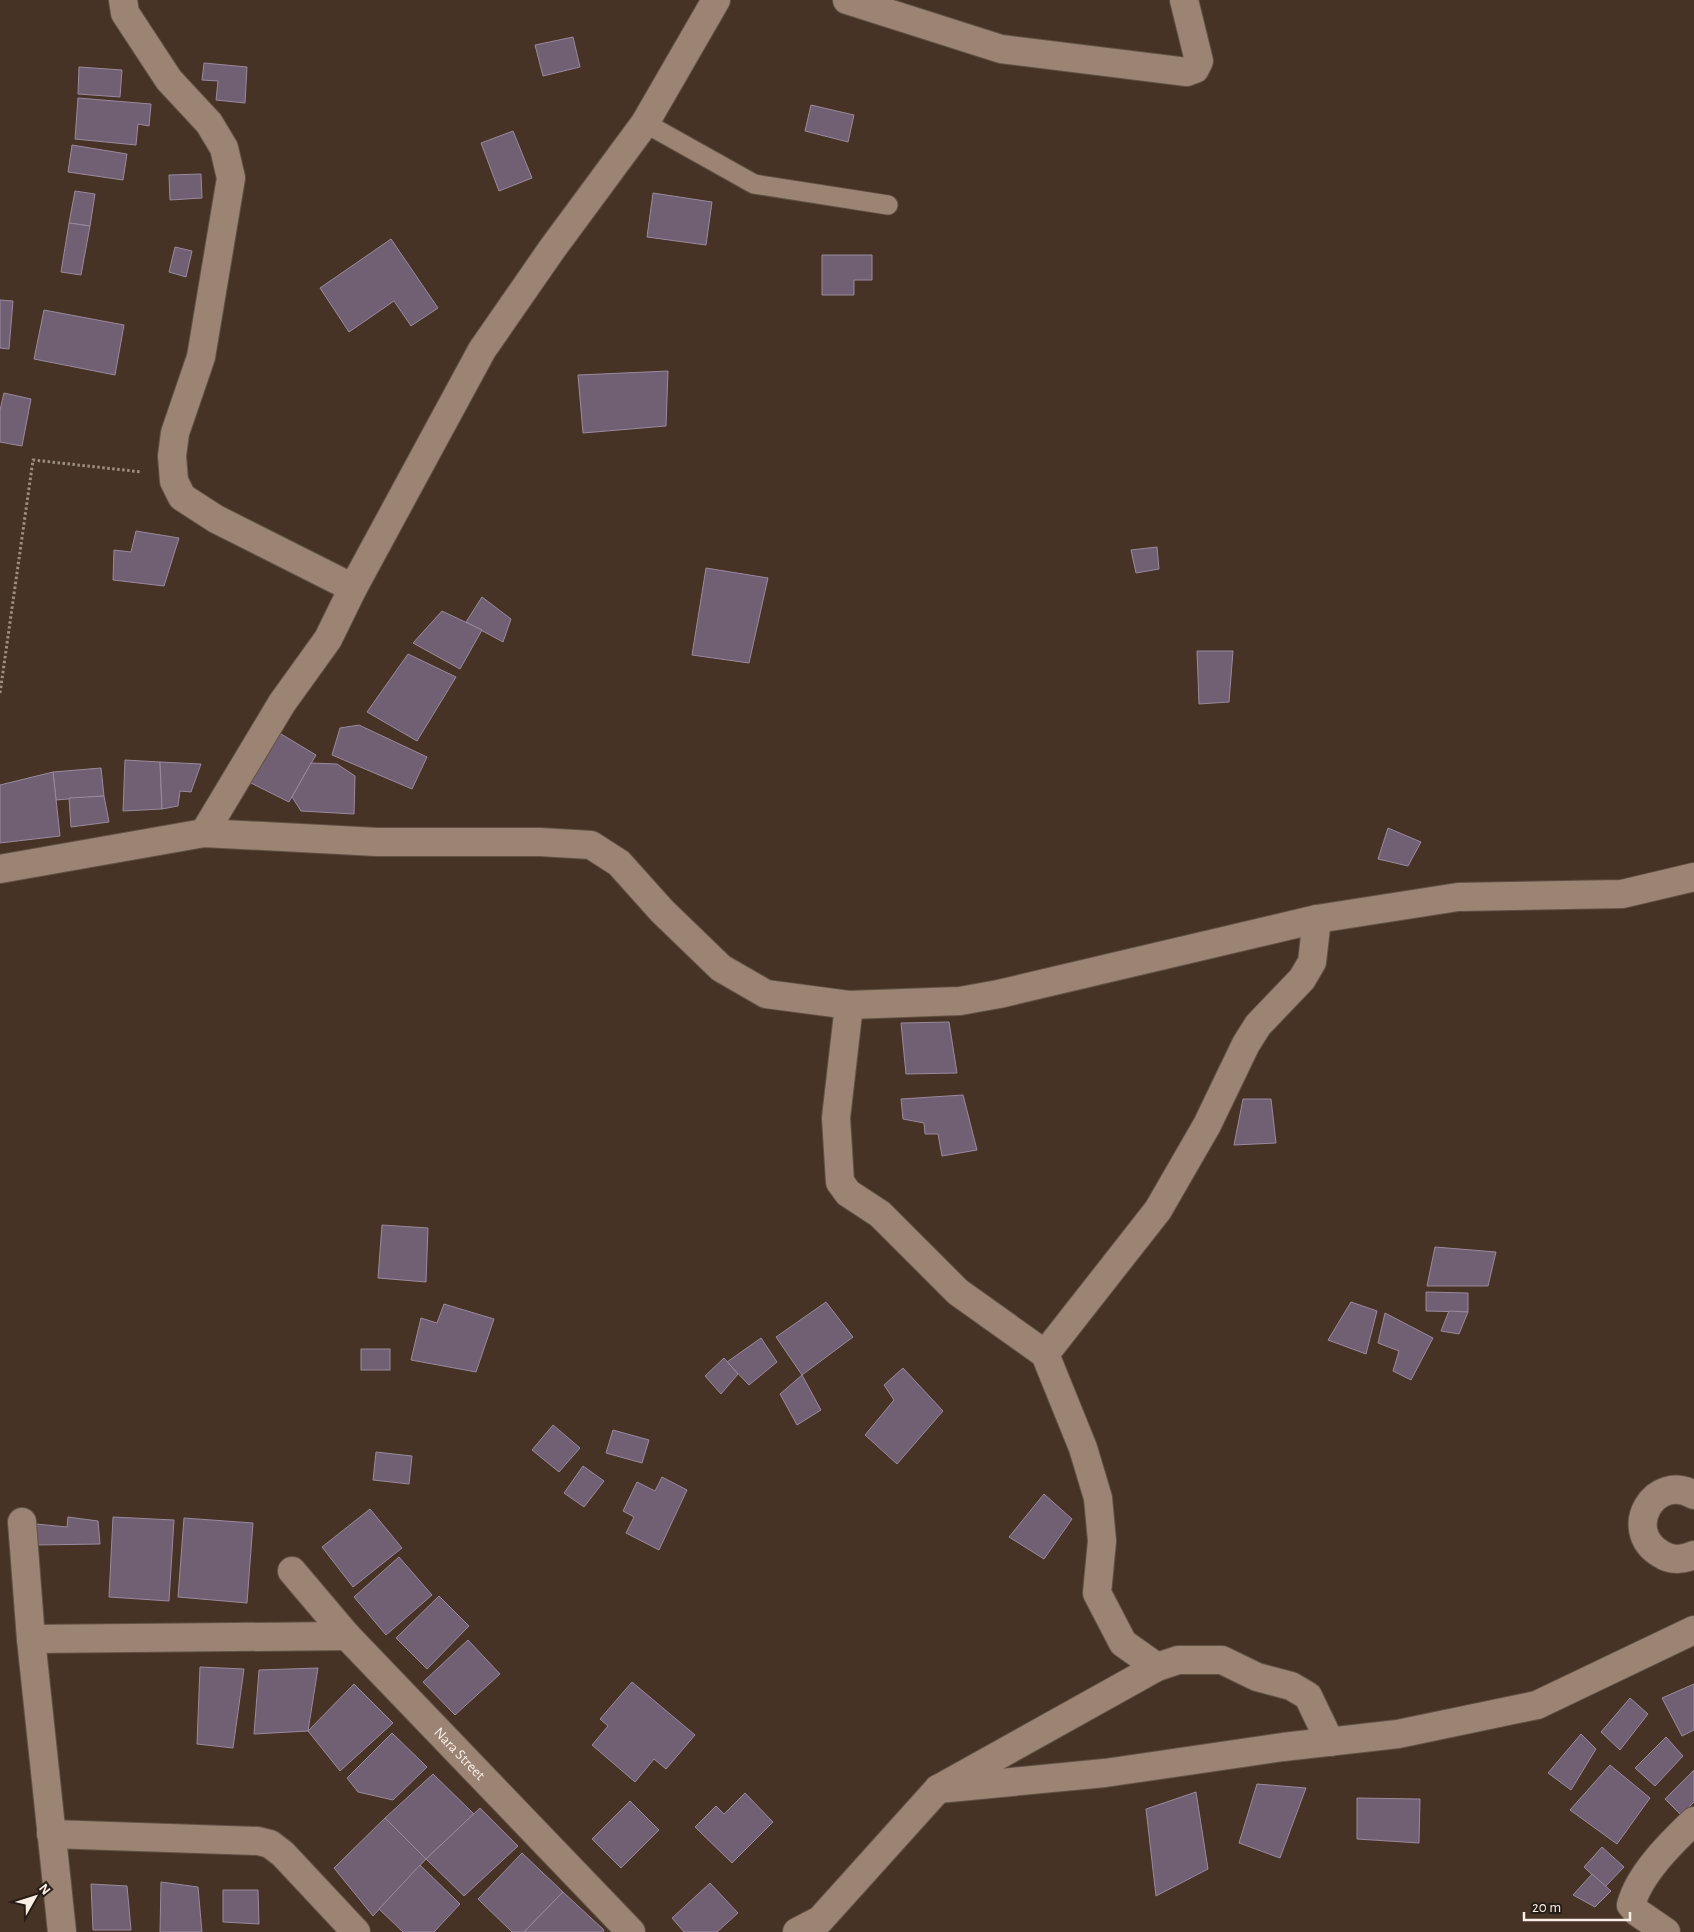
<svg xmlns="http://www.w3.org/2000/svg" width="1694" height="1932" font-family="'Alegreya Sans',sans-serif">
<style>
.building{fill:#716073;stroke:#9b899e}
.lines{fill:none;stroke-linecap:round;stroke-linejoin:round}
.lane-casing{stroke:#625245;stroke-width:21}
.street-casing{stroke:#625245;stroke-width:30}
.path{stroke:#9e8e82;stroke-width:3;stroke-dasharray:2.5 2.5;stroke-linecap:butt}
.lane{stroke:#9b8474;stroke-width:19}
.street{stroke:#9b8474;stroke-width:28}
.labels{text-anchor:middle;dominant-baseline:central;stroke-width:4;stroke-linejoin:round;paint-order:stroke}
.street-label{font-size:15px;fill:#fbeee5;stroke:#261d17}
</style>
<rect width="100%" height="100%" fill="#463325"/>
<g class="building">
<polygon points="573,37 580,67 543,76 535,45"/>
<polygon points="204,63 247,67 245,103 216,100 218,81 202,80"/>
<polygon points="79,67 122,70 120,97 78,94"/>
<polygon points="78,98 151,104 149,126 138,124 136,145 75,139"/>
<polygon points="811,105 854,115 848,142 805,131"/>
<polygon points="513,131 532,178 499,191 481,143"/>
<polygon points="72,145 127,154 123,180 68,172"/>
<polygon points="201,174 202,198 170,200 169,175"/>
<polygon points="75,191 95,194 90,226 69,223"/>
<polygon points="653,193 712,202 706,245 647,237"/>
<polygon points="69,223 90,226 81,275 61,272"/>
<polygon points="391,239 438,308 411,326 394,301 349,332 320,288"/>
<polygon points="175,247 192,251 186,277 169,272"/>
<polygon points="822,255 872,255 872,280 854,280 854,295 822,295"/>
<polygon points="0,300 13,301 9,349 0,348"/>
<polygon points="44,310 124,325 115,375 34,359"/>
<polygon points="668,371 666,426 583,433 578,375"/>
<polygon points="4,393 31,399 22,446 0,442 0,410"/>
<polygon points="136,531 179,538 164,586 113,580 114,550 131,552"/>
<polygon points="1157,547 1159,569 1136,573 1131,550"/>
<polygon points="706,568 768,578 749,663 692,655"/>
<polygon points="482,597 511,619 503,642 466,622"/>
<polygon points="442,611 482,630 460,669 413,643"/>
<polygon points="1197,651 1233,651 1229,702 1199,704"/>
<polygon points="408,654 456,677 417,741 367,712"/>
<polygon points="359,725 427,757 412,789 332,755 340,728"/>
<polygon points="276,731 316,755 289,802 245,780"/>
<polygon points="125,760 160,762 162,809 123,811"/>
<polygon points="160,762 201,764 191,792 180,791 178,806 162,809"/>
<polygon points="311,763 337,764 355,776 354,814 301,811 292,797"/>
<polygon points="101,768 104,796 56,800 53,772"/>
<polygon points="53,772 60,836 0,843 0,785"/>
<polygon points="104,796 109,822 71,827 69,798"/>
<polygon points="1388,828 1421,842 1408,866 1378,859"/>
<polygon points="949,1022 957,1073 906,1074 901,1023"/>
<polygon points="963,1095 977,1150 942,1156 938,1134 925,1134 924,1123 903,1119 901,1099"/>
<polygon points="1243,1099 1271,1099 1276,1143 1234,1145"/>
<polygon points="382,1225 428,1228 426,1282 378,1278"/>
<polygon points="1435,1247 1496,1252 1488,1286 1427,1286"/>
<polygon points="1426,1292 1468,1293 1468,1312 1426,1311"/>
<polygon points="826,1302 853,1337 802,1375 776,1337"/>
<polygon points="1351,1302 1377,1311 1366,1354 1328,1340"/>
<polygon points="444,1304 494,1319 476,1372 411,1360 421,1318 437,1323"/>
<polygon points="1449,1311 1468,1312 1459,1334 1441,1331"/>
<polygon points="1385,1313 1433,1338 1411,1380 1393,1371 1399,1351 1378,1343"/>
<polygon points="761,1338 777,1362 749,1385 727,1362"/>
<rect x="361" y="1349" width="29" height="21"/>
<polygon points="724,1358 738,1374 721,1394 705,1376"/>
<polygon points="903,1368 943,1411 897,1464 865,1435 894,1400 884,1385"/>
<polygon points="802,1375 821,1410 797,1425 780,1394"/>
<polygon points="553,1425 580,1448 559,1472 532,1450"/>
<polygon points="613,1430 649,1440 642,1463 606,1453"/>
<polygon points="376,1452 412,1456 409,1484 373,1480"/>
<polygon points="583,1466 604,1481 584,1507 564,1493"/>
<polygon points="662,1477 687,1490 659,1550 626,1533 634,1517 623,1511 637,1482 655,1491"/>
<polygon points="1044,1494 1072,1519 1044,1559 1009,1537"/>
<polygon points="370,1509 402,1548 353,1587 322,1547"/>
<polygon points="68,1517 98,1521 100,1544 37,1545 36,1524 67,1527"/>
<polygon points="113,1517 174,1520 169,1601 109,1597"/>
<polygon points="184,1518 253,1523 247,1603 178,1597"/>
<polygon points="399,1557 432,1595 386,1635 354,1597"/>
<polygon points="439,1596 469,1626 427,1669 396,1638"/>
<polygon points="468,1640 500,1674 455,1715 423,1682"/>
<polygon points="200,1667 244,1669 233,1748 197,1744"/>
<polygon points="318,1668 308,1731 254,1734 259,1670"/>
<polygon points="632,1682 695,1735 666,1769 654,1759 635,1782 592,1745 608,1726 600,1719"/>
<polygon points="354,1684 393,1723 340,1771 308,1731"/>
<polygon points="1694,1684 1694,1730 1682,1736 1662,1698"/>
<polygon points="1630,1698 1648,1714 1620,1750 1601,1732"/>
<polygon points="392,1733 427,1767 393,1800 358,1792 347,1778"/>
<polygon points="1581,1734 1596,1749 1571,1790 1548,1773"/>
<polygon points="1666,1737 1683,1756 1655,1786 1635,1768"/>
<polygon points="1610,1765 1650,1798 1617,1844 1570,1810"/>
<polygon points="1694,1770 1694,1802 1681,1815 1665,1799"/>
<polygon points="433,1774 474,1814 426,1859 385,1818"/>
<polygon points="1257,1784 1306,1788 1280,1858 1239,1843"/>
<polygon points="1196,1792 1208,1869 1156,1896 1146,1809"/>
<polygon points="745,1793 773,1822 732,1863 695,1827 716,1806 724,1814"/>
<polygon points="1357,1798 1420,1799 1419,1843 1357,1839"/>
<polygon points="630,1801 659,1830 621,1868 592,1839"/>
<polygon points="480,1808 518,1846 464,1896 426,1859"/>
<polygon points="385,1818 426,1859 373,1916 334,1868"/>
<polygon points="1602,1847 1624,1867 1605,1887 1584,1867"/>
<polygon points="522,1853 563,1892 524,1932 512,1932 478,1899"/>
<polygon points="420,1865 460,1904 434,1932 403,1932 379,1909"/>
<polygon points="1592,1874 1611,1891 1595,1907 1573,1895"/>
<polygon points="161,1882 198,1887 202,1932 160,1932"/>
<polygon points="710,1883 738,1913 717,1932 684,1932 672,1918"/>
<polygon points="91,1884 127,1886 131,1930 93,1930"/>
<polygon points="223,1890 258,1890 259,1924 223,1922"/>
<polygon points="563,1892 604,1930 603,1932 524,1932"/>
</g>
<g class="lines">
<defs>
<polyline id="lane" points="645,123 754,184 888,205"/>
<g id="street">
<polyline points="123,0 125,13 169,80 209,123 224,148 231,178 201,357 175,433 172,456 174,481 182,497 216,519 353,588"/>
<polyline points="847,0 1001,49 1187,72 1195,69 1199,61 1184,0"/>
<polyline points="204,833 282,703 328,639 353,588 482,350 552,249 645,123 716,0"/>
<polyline points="0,869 204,833 377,842 540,842 591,845 619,863 662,911 721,968 766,994 849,1005 960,1001 999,994 1317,919 1458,897 1622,894 1694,877"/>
<polyline points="849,1005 836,1118 840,1182 848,1193 880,1214 958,1292 1045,1354 1083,1448 1098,1498 1102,1541 1097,1593 1123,1643 1157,1667"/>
<polyline points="1045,1354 1158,1210 1207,1125 1246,1044 1258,1025 1302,979 1312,962 1317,919"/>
<path d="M1694,1495C1655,1472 1620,1530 1661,1554C1671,1561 1683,1560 1694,1555"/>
<polyline points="22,1522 31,1639 62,1932"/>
<path id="s1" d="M292,1571L347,1636L631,1932"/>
<polyline points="31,1639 347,1636"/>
<polyline points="938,1789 1105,1773 1283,1747 1398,1734 1537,1705 1694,1630"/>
<polyline points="51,1834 258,1841 270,1844 283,1854 356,1932"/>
<polyline points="797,1932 820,1920 938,1789 1157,1667 1178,1660 1222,1660 1257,1677 1291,1686 1308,1696 1330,1742"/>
<path d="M1666,1932L1637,1912L1631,1905C1639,1874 1672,1842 1694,1821"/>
</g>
</defs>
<use href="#lane" class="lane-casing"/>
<use href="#street" class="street-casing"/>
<polyline class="path" points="0,693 33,460 142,472"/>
<use href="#lane" class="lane"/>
<use href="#street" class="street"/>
</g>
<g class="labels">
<g class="street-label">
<text stroke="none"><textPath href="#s1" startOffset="248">Nara Street</textPath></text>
</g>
</g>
<g transform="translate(35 1897) rotate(51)" stroke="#261d17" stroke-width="4" paint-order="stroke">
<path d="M0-4L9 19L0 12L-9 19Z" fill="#fbeee5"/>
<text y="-8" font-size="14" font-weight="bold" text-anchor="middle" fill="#fbeee5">N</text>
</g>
<path d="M1524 1912v8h106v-8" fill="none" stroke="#fbeee5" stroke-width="2.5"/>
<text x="1532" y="1912" font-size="15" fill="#fbeee5" stroke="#261d17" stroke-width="4" paint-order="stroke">20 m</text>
</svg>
